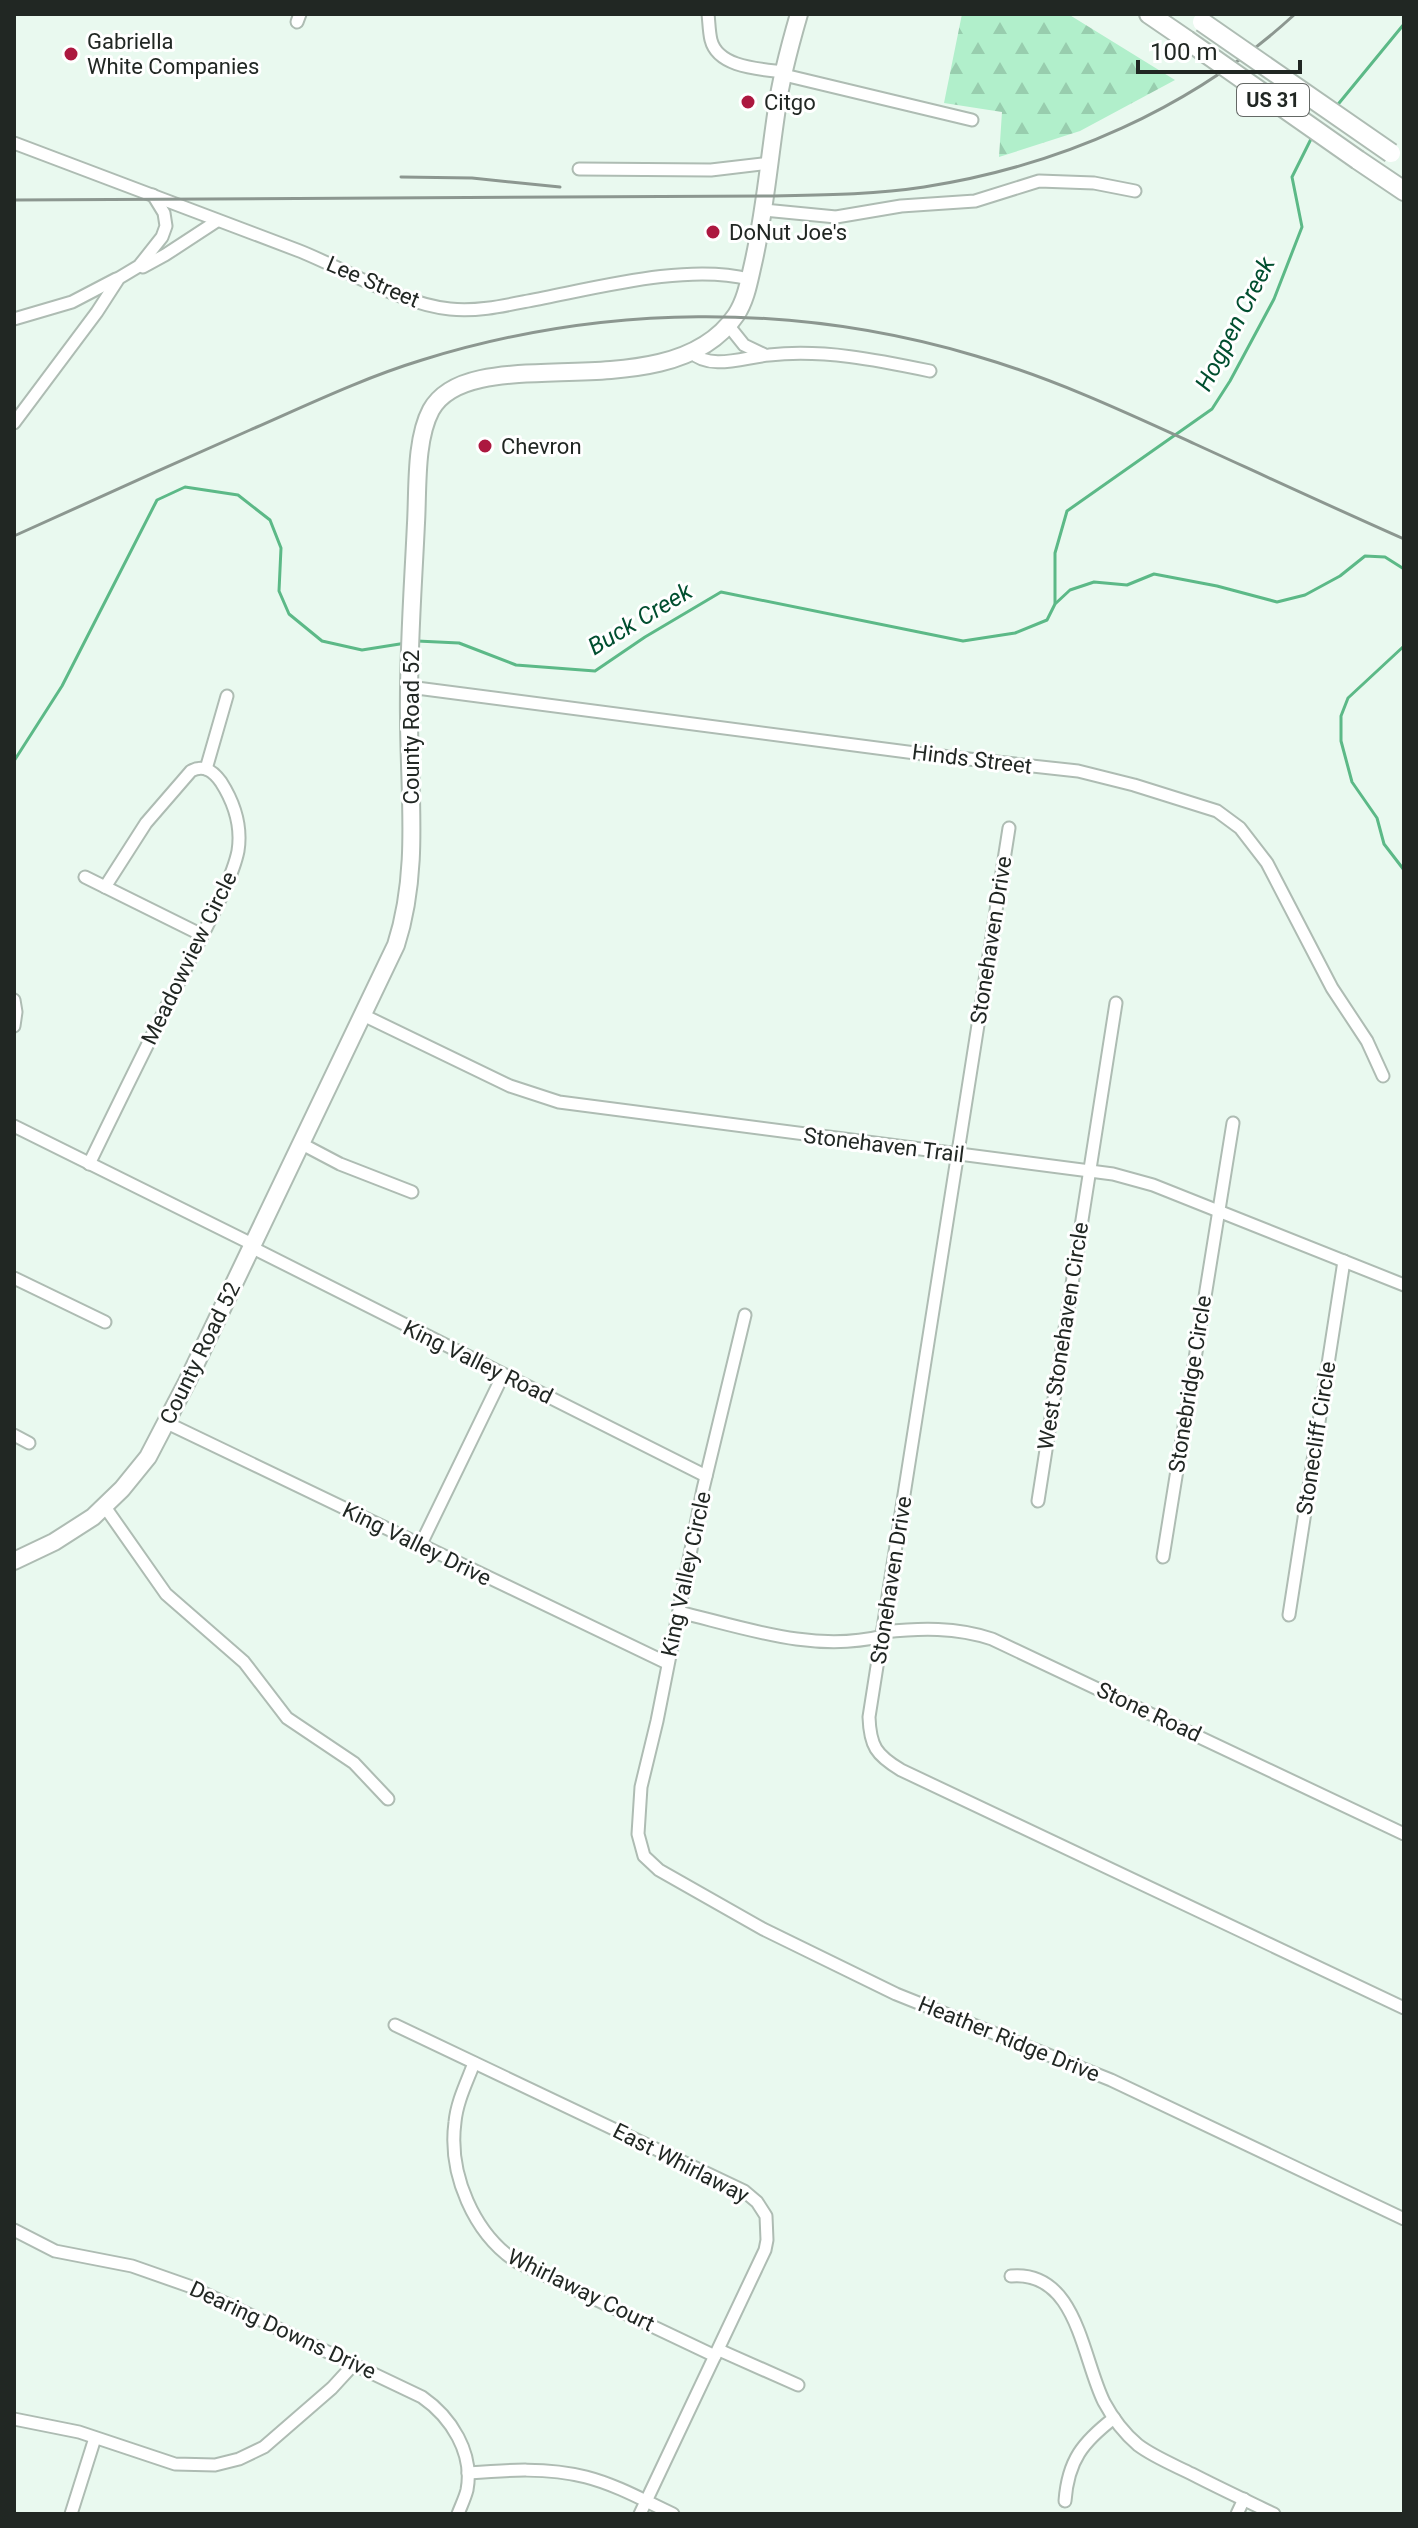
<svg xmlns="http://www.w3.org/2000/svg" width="1418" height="2528" font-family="Roboto,sans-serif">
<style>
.forest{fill:url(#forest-firs)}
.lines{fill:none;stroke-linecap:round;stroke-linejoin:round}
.stream{stroke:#5cb987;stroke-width:3}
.street-casing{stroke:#aebcb3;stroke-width:15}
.secondary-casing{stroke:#aebcb3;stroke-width:20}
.primary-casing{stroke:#aebcb3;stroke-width:22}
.street{stroke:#fff;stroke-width:11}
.secondary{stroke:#fff;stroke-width:16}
.primary{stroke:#fff;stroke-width:18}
.rail{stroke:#8c9790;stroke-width:3}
.primary-bridge-casing{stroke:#aebcb3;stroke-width:22;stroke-linecap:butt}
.primary-bridge{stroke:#fff;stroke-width:18}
.poi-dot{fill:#ac183f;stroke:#fff;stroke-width:3}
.labels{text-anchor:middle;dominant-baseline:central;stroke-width:6;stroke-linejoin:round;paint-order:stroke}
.shield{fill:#fff;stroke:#646865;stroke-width:2}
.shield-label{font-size:20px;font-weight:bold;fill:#212723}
.poi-label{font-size:22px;fill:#212723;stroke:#fff;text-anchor:start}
.street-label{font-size:22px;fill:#212723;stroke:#fff}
.water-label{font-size:24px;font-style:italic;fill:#004e2f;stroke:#fff}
</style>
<defs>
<pattern id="forest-firs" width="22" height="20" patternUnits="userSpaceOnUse" patternTransform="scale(2)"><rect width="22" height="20" fill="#b1efcb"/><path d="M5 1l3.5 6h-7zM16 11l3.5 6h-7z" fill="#98cdae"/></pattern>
</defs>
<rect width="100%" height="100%" fill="#e9f9ef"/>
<polygon class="forest" points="962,14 1068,14 1175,80 1080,131 999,157 1002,112 944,103"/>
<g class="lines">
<g class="stream">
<polyline points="1335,108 1404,24"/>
<polyline points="1055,603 1055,553 1067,511 1212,409 1230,381 1274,299 1302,227 1292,177 1313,135"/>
<polyline points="417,641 459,643 516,665 595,671 645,637 721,592 963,641 1015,633 1047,620 1055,604 1070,590 1094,582 1127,585 1154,574 1217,586 1277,602 1305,595 1340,576 1365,556 1385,557 1404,569"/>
<polyline points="1404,646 1348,698 1341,716 1341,741 1352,782 1377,818 1384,844 1404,870"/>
<polyline points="14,761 62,686 157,500 185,487 238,495 270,520 281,548 279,591 289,614 322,641 362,650 406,643"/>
</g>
<defs>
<g id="street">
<path d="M708,14C709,22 709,32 711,40C718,68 761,69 784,72"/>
<polyline points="297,22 300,14"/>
<polyline points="784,75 972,120"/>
<path d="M14,143C109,178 203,214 297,250C344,268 400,304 450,309C475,312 503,306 528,301C593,289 685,263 749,279"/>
<polyline points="579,169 711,170 770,163"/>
<polyline points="764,210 836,217 901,206 975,201 1039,181 1094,183 1135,191"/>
<polyline points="143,267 165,255 217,221"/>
<polyline points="14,319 72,302 116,279"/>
<polyline points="728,325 744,345 763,354"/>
<path d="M691,352C710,371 745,357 769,355C823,349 877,360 930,371"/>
<polyline points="14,423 97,312 119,278 139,266 162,237 166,226 164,213 153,195"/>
<polyline points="409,687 923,754 1078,771 1134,785 1217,811 1240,828 1267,863 1332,988 1367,1041 1383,1076"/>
<polyline points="206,769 227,696"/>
<path d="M1009,828L869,1717C870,1746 876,1755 901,1770L1404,2008"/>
<polyline points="85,877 202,935"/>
<polyline points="14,1000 16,1012 14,1026"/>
<polyline points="363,1015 510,1086 559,1102 1113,1174 1153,1185 1404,1285"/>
<polyline points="14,1126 252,1244"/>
<polyline points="302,1144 340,1164 412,1192"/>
<path d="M89,1164C122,1096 155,1029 189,962C203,933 232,881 238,851C242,826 235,804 221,782C213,771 204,764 191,771L146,823L105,887"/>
<polyline points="251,1247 706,1476"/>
<polyline points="14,1278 105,1322"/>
<polyline points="745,1315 703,1489 657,1721 641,1787 638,1834 644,1856 659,1870 763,1929 896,1994 1111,2080 1404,2219"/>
<polyline points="167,1423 667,1663"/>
<polyline points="14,1435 29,1443"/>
<polyline points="1038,1501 1116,1003"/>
<polyline points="105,1507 166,1594 244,1662 287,1718 354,1763 388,1799"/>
<polyline points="420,1546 503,1375"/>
<polyline points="1163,1557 1233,1123"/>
<path d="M679,1612C745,1628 814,1653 883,1636"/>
<polyline points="1289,1615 1344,1261"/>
<path d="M884,1632C920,1628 956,1627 992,1639L1404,1834"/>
<polyline points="395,2025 744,2191 757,2202 766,2216 767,2240 765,2250 640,2514"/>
<path d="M474,2063C467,2082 457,2101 455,2122C448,2174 474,2234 517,2262L715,2356"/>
<path d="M14,2230L55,2251L132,2266L189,2286L422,2397C451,2417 474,2453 467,2490C465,2498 461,2506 458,2514"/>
<path d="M1011,2276C1077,2270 1082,2358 1104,2402C1112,2417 1125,2434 1138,2445C1154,2457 1174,2465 1192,2474C1219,2488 1247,2501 1274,2514"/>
<polyline points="719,2350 798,2385"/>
<polyline points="14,2419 79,2432 175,2464 215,2465 239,2459 264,2447 332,2388 354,2364"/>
<path d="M468,2473C507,2470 547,2467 586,2477C617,2485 645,2501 673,2514"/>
<path d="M1065,2501C1068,2460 1083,2442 1114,2418"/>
<polyline points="71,2514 95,2438"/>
<polyline points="1237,2514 1244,2499"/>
</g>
<path id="secondary" d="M14,1561L54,1542L93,1517L122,1489L148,1457L187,1382L396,945C420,871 409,794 409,717C408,653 413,588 416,523C418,489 415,440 431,410C472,336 669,414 736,315C746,300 749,281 753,264C765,212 769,160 777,108C781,77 790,45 799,14"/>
<g id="primary">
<polyline points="1149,14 1187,40"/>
<polyline points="1358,160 1404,191"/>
</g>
</defs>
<use href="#street" class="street-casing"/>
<use href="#secondary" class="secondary-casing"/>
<use href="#primary" class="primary-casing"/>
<use href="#street" class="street"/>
<use href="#secondary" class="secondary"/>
<use href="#primary" class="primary"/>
<g class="rail">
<polyline points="401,177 472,178 560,187"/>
<path d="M14,200L766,196C818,195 872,195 924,187C1060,166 1193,108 1295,14"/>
<path d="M14,536C93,500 171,465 250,430C307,405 363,378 422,360C602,304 794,302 976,356C1052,378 1123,411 1195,444C1265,476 1334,508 1404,539"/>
</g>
<defs>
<g id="primary-bridge">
<polyline points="1202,22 1391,153"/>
<polyline points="1187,40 1358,160"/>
</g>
</defs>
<use href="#primary-bridge" class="primary-bridge-casing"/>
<use href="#primary-bridge" class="primary-bridge"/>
</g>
<g class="poi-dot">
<circle cx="71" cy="54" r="8"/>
<circle cx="748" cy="102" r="8"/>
<circle cx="713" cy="232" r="8"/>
<circle cx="485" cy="446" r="8"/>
</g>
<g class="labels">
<rect class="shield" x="1237" y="84" width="72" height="32" rx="6"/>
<g class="shield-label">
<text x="1273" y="100">US 31</text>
</g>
<g class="poi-label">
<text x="87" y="41">Gabriella<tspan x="87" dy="25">White Companies</tspan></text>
<text x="764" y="102">Citgo</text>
<text x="729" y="232">DoNut Joe's</text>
<text x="501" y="446">Chevron</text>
</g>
<g class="street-label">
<text transform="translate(373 282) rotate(23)">Lee Street</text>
<text transform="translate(411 727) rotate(-90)">County Road 52</text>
<text transform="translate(972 759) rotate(7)">Hinds Street</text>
<text transform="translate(991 940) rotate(-81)">Stonehaven Drive</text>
<text transform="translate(189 958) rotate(-64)">Meadowview Circle</text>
<text transform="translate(884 1145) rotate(7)">Stonehaven Trail</text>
<text transform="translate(1063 1336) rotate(-81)">West Stonehaven Circle</text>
<text transform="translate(200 1353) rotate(-64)">County Road 52</text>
<text transform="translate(478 1362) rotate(26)">King Valley Road</text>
<text transform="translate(1190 1384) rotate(-81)">Stonebridge Circle</text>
<text transform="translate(1316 1438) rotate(-81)">Stonecliff Circle</text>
<text transform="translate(417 1544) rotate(26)">King Valley Drive</text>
<text transform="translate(686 1574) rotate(-78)">King Valley Circle</text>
<text transform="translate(891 1580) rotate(-81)">Stonehaven Drive</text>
<text transform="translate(1149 1712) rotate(25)">Stone Road</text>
<text transform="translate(1009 2039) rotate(22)">Heather Ridge Drive</text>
<text transform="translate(681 2163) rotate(27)">East Whirlaway</text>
<text transform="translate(581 2290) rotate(26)">Whirlaway Court</text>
<text transform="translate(283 2330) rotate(25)">Dearing Downs Drive</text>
</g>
<g class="water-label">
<text transform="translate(1235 324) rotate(-63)">Hogpen Creek</text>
<text transform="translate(640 619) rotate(-31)">Buck Creek</text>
</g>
</g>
<rect width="1418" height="2528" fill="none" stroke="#212723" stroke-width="32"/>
<path d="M1138 60v12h162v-12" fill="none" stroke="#212723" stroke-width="4"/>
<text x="1150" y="60" font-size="24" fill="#212723" stroke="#ffffff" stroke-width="6" paint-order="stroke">100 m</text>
</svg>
